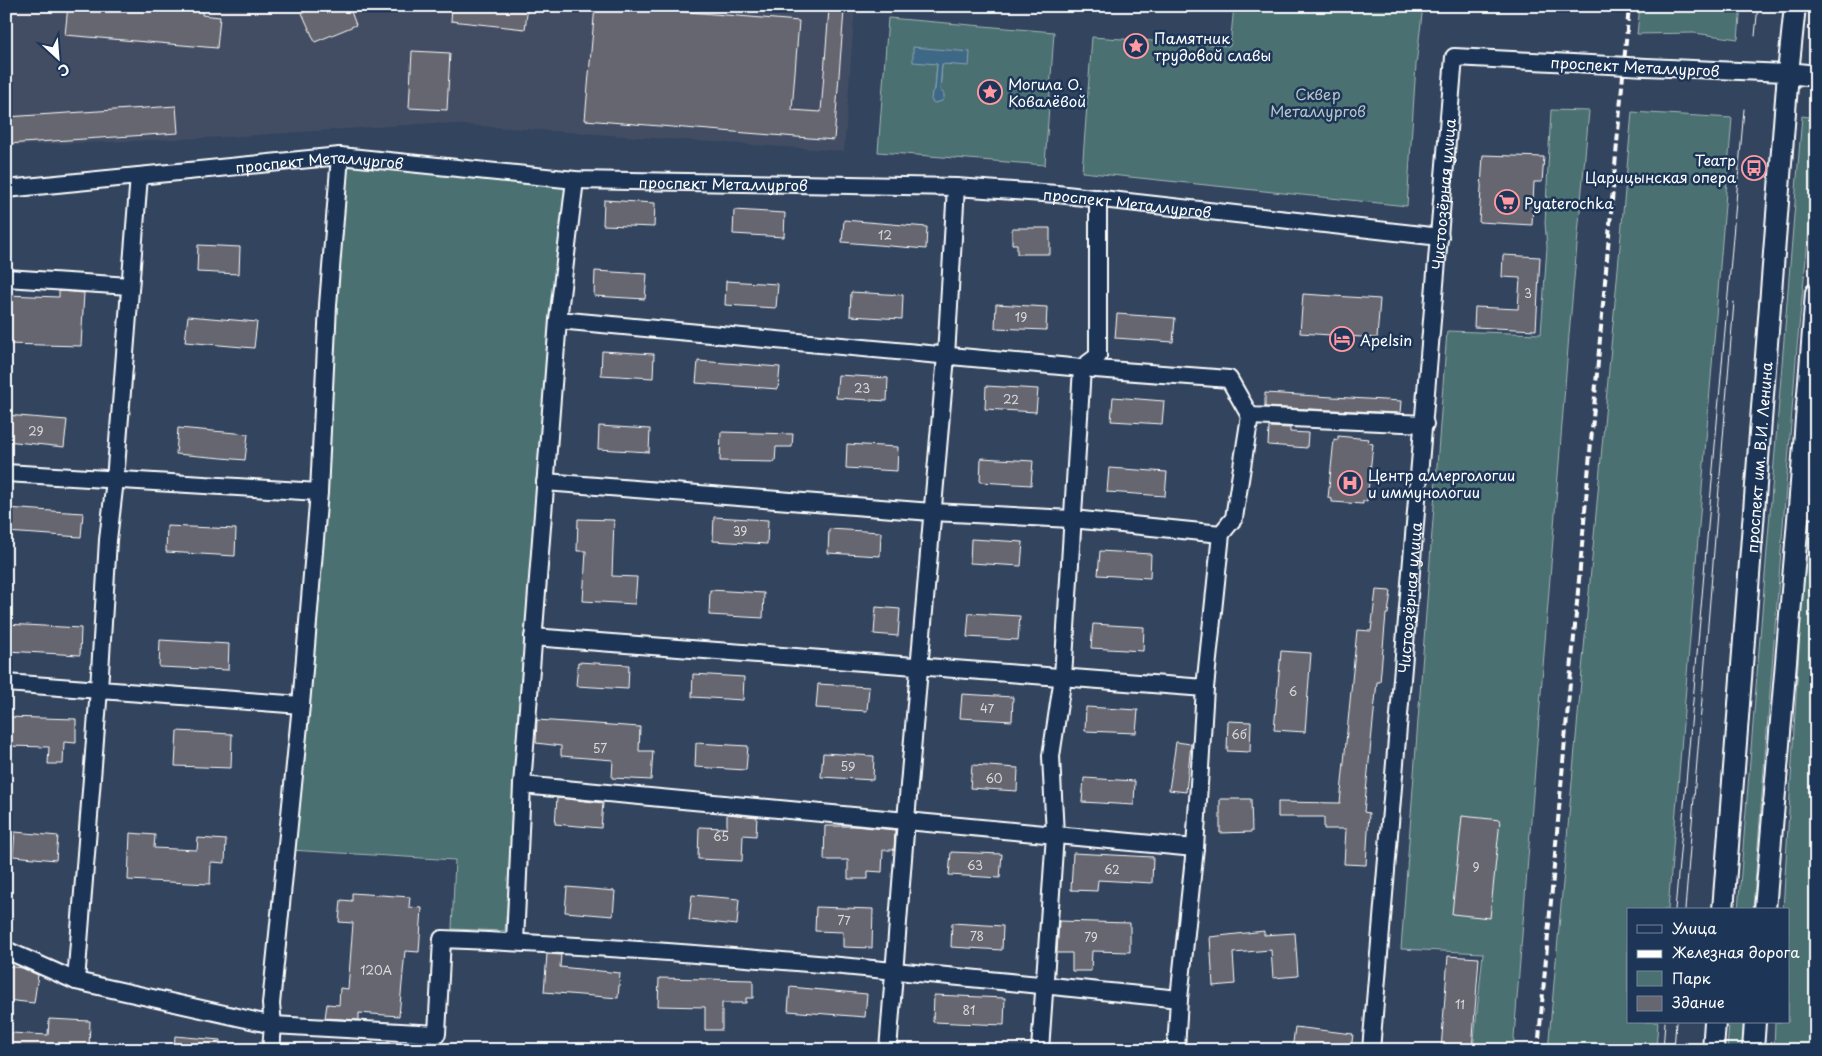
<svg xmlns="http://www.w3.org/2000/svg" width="1822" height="1056" font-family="'Playpen Sans',sans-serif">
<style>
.built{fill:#424e63}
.green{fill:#4b7072;stroke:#a5b8b8;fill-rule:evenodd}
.water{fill:#3e6886;stroke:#8ba4b6}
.building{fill:#666670;stroke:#fff}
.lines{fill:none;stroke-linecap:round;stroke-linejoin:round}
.minor-casing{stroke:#fff;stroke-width:20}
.major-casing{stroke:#fff;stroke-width:24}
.minor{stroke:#1d3557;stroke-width:16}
.major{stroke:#1d3557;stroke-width:20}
.tram{stroke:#fff;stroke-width:1}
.rail{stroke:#fff;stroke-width:4;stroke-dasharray:8 4;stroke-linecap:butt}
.minor-bridge-casing{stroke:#fff;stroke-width:20;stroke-linecap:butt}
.minor-bridge{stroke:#1d3557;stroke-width:16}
.labels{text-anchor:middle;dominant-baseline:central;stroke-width:5;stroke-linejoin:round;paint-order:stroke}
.number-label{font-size:12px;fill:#d9d9db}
.poi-label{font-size:15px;fill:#fff;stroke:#1d3557;text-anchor:start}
.street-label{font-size:15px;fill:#fff;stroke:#1d3557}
.park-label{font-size:15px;fill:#b7c6c7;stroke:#1d3557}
</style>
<rect width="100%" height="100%" fill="#33445e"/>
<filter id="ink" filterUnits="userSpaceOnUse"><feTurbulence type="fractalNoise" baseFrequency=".02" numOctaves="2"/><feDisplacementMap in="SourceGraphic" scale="10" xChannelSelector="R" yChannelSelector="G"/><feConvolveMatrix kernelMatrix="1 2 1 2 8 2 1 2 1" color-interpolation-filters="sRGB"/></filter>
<g filter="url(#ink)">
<polygon class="built" points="6,6 855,6 844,151 435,123 227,137 6,146"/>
<g class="green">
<polygon points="1234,6 1423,6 1416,65 1407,206 1082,172 1092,37 1230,46"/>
<polygon points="1640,6 1741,6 1738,39 1694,33 1637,34"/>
<polygon points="1811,6 1816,6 1816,38 1812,37 1810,30"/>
<path d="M888,18L1054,32L1045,165L878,152ZM970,52L942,64L940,90L932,92L935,90L937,64Z"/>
<polygon points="1551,110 1589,111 1569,335 1513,1050 1473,1050 1483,953 1401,949 1447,331 1541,334 1547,247 1545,223"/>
<polygon points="1632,112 1732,118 1668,910 1628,910 1628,1022 1658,1022 1656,1050 1548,1050"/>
<polygon points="1802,116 1816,118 1816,161 1797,347 1753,910 1738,910"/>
<polygon points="339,160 566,180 505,931 452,929 455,860 290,850"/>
<polygon points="1806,532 1816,533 1816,1050 1774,1050 1775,1022 1788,1022 1788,910 1783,910"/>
<polygon points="1729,1022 1744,1022 1742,1050 1727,1050"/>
</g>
<polygon class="water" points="913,47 970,52 969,66 942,64 940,90 944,94 944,98 942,101 934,103 931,100 932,92 935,90 937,64 913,62"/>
<g class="building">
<polygon points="68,6 101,9 102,6 203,6 202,15 220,17 217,48 65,35"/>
<polygon points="318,6 349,6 356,25 315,42 302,13"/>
<polygon points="452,6 528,6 525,29 451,21"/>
<polygon points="595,6 616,6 799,21 792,110 821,112 829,9 844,11 834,140 585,120"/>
<polygon points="412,51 450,53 447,110 409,108"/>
<polygon points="176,106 178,133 6,144 6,117"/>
<polygon points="1483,155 1544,157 1542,182 1534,182 1532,225 1479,222"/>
<polygon points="604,200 655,203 654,227 603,225"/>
<polygon points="734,210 785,213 784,237 733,234"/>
<polygon points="844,220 927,227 926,249 842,242"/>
<polygon points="1012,228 1050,228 1050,254 1017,254 1017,244 1012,244"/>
<polygon points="198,245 240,247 239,274 197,272"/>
<polygon points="1503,255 1540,257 1536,330 1474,327 1475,307 1518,309 1520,278 1502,277"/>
<polygon points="595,271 647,274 645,299 594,296"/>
<polygon points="726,281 778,284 776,308 725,305"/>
<polygon points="59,291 84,293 81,346 6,344 6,295 59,297"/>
<polygon points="851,292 903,295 902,319 850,316"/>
<polygon points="1303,294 1380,299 1377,338 1300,333"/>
<polygon points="996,304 1047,307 1046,330 995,328"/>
<polygon points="1117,314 1175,318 1173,342 1115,338"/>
<polygon points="188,316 257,322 254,348 185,342"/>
<polygon points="602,351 654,354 653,378 601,375"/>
<polygon points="698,361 780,367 778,389 696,383"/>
<polygon points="838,375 888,378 887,401 836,398"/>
<polygon points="986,386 1038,389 1036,412 985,409"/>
<polygon points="1265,393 1401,401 1400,413 1265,407"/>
<polygon points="1113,397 1164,401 1162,424 1111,421"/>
<polygon points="6,415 67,420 64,447 6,441"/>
<polygon points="599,426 650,429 649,452 598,449"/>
<polygon points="1269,427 1290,428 1290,432 1308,433 1307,448 1268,445"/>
<polygon points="178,428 248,434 245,460 176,454"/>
<polygon points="721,432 793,434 792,447 776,447 775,462 720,461"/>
<polygon points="1338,436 1369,439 1368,443 1373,444 1367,501 1363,501 1363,504 1332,502 1332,499 1328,498 1334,439 1338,440"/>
<polygon points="847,444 898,447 897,471 846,468"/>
<polygon points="981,458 1033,461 1031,485 980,482"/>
<polygon points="1109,468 1167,472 1165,496 1107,492"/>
<polygon points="6,508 83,513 81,537 6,532"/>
<polygon points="714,517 768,520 767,544 713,541"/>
<polygon points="578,519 614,520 612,576 637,577 635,604 583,601 586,551 577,551"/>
<polygon points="167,526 236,529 235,556 166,552"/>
<polygon points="829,529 881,532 880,556 828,553"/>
<polygon points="971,539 1023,542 1021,566 970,563"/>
<polygon points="1100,551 1151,554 1150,578 1098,575"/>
<polygon points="710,590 764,593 763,618 709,615"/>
<polygon points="1376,590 1391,591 1388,614 1386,614 1380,682 1377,682 1364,812 1369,813 1366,865 1344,864 1346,829 1324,829 1324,817 1278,817 1278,802 1340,803 1357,630 1371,631"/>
<polygon points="876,607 900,609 898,636 874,634"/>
<polygon points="969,613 1020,616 1018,640 967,637"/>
<polygon points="6,624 81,628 80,655 6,651"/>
<polygon points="1093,624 1144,627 1143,651 1091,648"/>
<polygon points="160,640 229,644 228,670 159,667"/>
<polygon points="1281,651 1311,653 1305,732 1274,730"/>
<polygon points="578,662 629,665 628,689 576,686"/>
<polygon points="693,674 744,677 743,700 692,697"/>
<polygon points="818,684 869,687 867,711 816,708"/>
<polygon points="962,694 1013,697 1012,721 960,718"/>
<polygon points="1086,707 1138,710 1136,733 1085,731"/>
<polygon points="6,717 76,719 76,743 64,742 63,764 48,764 49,747 6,746"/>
<polygon points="537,720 640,727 639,751 653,751 651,780 612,778 613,760 561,756 561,746 536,743"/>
<polygon points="1228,721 1251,722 1250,752 1227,751"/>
<polygon points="177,731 232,734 231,768 175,766"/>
<polygon points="1176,742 1191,744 1186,792 1169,790"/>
<polygon points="696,743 748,746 746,770 695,767"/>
<polygon points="823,753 874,756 873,780 821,777"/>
<polygon points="972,765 1018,768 1017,791 970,788"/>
<polygon points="1084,778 1135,781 1134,805 1082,802"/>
<polygon points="557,798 603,803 601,828 555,824"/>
<polygon points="1220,799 1251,799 1252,832 1220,833"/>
<polygon points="727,814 757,817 756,836 743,835 742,861 698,859 699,827 727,828"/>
<polygon points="1462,816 1500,820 1490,918 1452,914"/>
<polygon points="825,826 853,826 895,830 894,850 883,850 882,872 868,871 868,879 848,879 848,860 824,860"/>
<polygon points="15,832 58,836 56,860 13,856"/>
<polygon points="130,833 155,835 154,848 197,850 198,838 226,840 225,863 211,862 210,884 128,880"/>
<polygon points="951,852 1002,854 1000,878 949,875"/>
<polygon points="1073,853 1153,857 1152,883 1098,880 1097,891 1071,890"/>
<polygon points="567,887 615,891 613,916 565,912"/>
<polygon points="352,893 410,897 409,907 422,908 419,952 405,951 399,1016 359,1013 359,1020 325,1018 327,1004 339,1005 340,988 348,989 353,923 339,922 341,900 352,901"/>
<polygon points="692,895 739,899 737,925 689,920"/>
<polygon points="816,907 873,909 872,948 843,947 843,932 815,931"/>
<polygon points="1059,921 1130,923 1130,952 1092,951 1091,971 1072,971 1072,953 1057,953"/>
<polygon points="952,923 1003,926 1002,950 951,947"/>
<polygon points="1264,931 1264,935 1295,933 1298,976 1273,978 1271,950 1233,953 1235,984 1213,986 1210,937"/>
<polygon points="547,954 561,955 560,967 620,973 618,998 544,992"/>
<polygon points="1448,956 1479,958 1472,1050 1441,1050"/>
<polygon points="6,966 22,968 38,975 34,1003 6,1000"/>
<polygon points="659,978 753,980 753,998 746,998 746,1003 722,1003 722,1030 705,1030 705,1007 658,1006"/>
<polygon points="790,987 867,994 865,1017 788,1011"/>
<polygon points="934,995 1005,998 1004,1025 933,1022"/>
<polygon points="49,1019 90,1021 89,1050 10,1050 11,1033 48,1035"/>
<polygon points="1295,1027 1353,1034 1351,1050 1292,1050"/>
<polygon points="175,1036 220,1040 220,1050 174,1050"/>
</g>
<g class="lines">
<defs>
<g id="minor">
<polyline points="1646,67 1788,73"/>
<path id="s1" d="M6,189L340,156L575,180L956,187L1057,194L1440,237"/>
<polyline points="6,278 130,286"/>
<polyline points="558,320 1082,368 1229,379 1250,416 1425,424"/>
<polyline points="6,473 319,492"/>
<polyline points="545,482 932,512 1072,519 1221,534"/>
<polyline points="1799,508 1816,510"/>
<polyline points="533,637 1205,688"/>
<polyline points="6,683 301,705"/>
<polyline points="522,785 1195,848"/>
<polyline points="515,942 522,785 558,320 575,180"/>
<path d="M6,950L76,981L273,1025L437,1034L442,939C688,949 934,974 1179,999"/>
<polyline points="76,981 99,689 108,540 115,480 139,176"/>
<polyline points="271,1050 273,1025 271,1004 301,705 319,492 328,305 340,156"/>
<polyline points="888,1050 906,820 946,356 956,187"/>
<polyline points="1040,1050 1055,835 1051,756 1063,677 1082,368 1098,356 1098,198"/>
<polyline points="1176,1050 1179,999 1195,848 1205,688 1221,534 1234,518 1250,416"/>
<path id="s2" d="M1371,1050L1454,57L1572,63"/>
</g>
<g id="major">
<polyline points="1788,73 1816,76"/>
<path id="s3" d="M1723,910L1788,73L1795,6"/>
<polyline points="1765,910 1799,508 1816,293"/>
<polyline points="1713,1050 1715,1022"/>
<polyline points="1753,1050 1755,1022"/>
</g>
</defs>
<use href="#minor" class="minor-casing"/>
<use href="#major" class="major-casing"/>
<use href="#minor" class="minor"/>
<use href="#major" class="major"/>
<g class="tram">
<polyline points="1755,36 1758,6"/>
<polyline points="1675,910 1744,109"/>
<polyline points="1685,910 1734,302"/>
<polyline points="1663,1050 1665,1022"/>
<polyline points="1674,1050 1676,1022"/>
</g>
<polyline class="rail" points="1538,1050 1629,6"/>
<defs>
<polyline id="minor-bridge" points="1572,63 1646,67"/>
</defs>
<use href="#minor-bridge" class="minor-bridge-casing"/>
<use href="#minor-bridge" class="minor-bridge"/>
</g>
</g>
<defs>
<symbol id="sight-ring" viewBox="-11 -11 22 22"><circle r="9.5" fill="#1d3557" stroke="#ff9aa2" stroke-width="1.5"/><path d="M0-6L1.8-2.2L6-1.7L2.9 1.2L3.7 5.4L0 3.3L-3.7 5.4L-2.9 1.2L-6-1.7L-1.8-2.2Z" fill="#ff9aa2"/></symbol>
<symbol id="bus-ring" viewBox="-11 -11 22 22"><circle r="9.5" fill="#1d3557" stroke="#ff9aa2" stroke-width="1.5"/><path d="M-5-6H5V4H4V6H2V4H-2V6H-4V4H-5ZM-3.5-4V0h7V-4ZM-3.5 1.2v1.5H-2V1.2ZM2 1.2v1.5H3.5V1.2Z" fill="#ff9aa2"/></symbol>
<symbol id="supermarket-ring" viewBox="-11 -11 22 22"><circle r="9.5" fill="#1d3557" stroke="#ff9aa2" stroke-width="1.5"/><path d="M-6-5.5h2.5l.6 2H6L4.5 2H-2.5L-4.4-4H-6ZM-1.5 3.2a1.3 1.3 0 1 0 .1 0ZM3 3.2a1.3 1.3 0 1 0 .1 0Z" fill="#ff9aa2"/></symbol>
<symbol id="hotel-ring" viewBox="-11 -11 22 22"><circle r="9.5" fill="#1d3557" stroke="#ff9aa2" stroke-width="1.5"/><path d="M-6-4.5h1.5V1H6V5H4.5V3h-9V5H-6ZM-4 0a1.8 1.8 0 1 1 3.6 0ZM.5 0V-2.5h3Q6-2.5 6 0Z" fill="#ff9aa2"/></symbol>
<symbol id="hospital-ring" viewBox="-11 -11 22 22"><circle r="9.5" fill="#1d3557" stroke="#ff9aa2" stroke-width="1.5"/><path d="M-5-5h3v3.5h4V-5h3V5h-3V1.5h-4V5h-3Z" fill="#ff9aa2"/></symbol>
</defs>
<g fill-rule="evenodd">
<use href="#sight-ring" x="1122" y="32" width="28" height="28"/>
<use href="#sight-ring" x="976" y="78" width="28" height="28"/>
<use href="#bus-ring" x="1740" y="154" width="28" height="28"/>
<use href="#supermarket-ring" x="1493" y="188" width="28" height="28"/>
<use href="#hotel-ring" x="1328" y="325" width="28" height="28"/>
<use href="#hospital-ring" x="1336" y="469" width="28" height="28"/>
</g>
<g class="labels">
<g class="number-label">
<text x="885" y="235">12</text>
<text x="1528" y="293">3</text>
<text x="1021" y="317">19</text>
<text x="862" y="388">23</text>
<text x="1011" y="399">22</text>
<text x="36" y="431">29</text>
<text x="740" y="531">39</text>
<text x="1293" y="691">6</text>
<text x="987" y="708">47</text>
<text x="1239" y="734">6б</text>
<text x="600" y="748">57</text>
<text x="848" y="766">59</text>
<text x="994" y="778">60</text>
<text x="721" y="836">65</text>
<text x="975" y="865">63</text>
<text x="1476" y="867">9</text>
<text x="1112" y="869">62</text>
<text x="844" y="920">77</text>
<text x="977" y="936">78</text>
<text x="1091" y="937">79</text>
<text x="376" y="970">120А</text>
<text x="1460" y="1004">11</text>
<text x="969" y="1010">81</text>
</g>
<g class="poi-label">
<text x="1154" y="37">Памятник<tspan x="1154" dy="17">трудовой славы</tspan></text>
<text x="1008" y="83">Могила О.<tspan x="1008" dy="17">Ковалёвой</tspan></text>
<text x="1736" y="159" text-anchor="end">Театр<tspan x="1736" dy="17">Царицынская опера</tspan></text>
<text x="1524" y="202">Pyaterochka</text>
<text x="1360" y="339">Apelsin</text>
<text x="1368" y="474">Центр аллергологии<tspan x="1368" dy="17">и иммунологии</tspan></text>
</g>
<g class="street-label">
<text transform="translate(1635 66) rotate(3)">проспект Металлургов</text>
<text stroke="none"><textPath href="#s1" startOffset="315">проспект Металлургов</textPath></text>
<text stroke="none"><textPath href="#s1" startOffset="720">проспект Металлургов</textPath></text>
<text stroke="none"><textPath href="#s2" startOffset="859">Чистоозёрная улица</textPath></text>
<text stroke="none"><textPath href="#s1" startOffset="1125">проспект Металлургов</textPath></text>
<text stroke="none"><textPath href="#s3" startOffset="454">проспект им. В.И. Ленина</textPath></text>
<text stroke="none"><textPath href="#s2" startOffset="454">Чистоозёрная улица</textPath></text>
</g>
<g class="park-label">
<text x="1318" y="93">Сквер<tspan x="1318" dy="17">Металлургов</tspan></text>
</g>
</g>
<rect width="1822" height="1056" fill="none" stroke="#1d3557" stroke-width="25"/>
<rect x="12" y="12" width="1797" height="1031" fill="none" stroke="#fff" stroke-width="2" filter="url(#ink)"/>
<rect x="1627" y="908" width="162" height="115" fill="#1d3557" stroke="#77869a"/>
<rect x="1637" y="925" width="25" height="8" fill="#1d3557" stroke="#77869a"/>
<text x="1672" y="934" font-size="15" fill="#ffffff">Улица</text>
<rect x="1637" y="950" width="25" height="8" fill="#ffffff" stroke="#77869a"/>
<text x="1672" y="958" font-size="15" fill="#ffffff">Железная дорога</text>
<rect x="1637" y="971" width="25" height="15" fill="#4b7072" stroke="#77869a"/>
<text x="1672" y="984" font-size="15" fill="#ffffff">Парк</text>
<rect x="1637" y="996" width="25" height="15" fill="#666670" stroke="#77869a"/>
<text x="1672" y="1008" font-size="15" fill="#ffffff">Здание</text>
<g transform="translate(58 58) rotate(154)" stroke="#1d3557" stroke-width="4" paint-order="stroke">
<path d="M0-4L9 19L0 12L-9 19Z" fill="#ffffff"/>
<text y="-8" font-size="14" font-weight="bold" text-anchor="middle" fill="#ffffff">С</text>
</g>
</svg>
